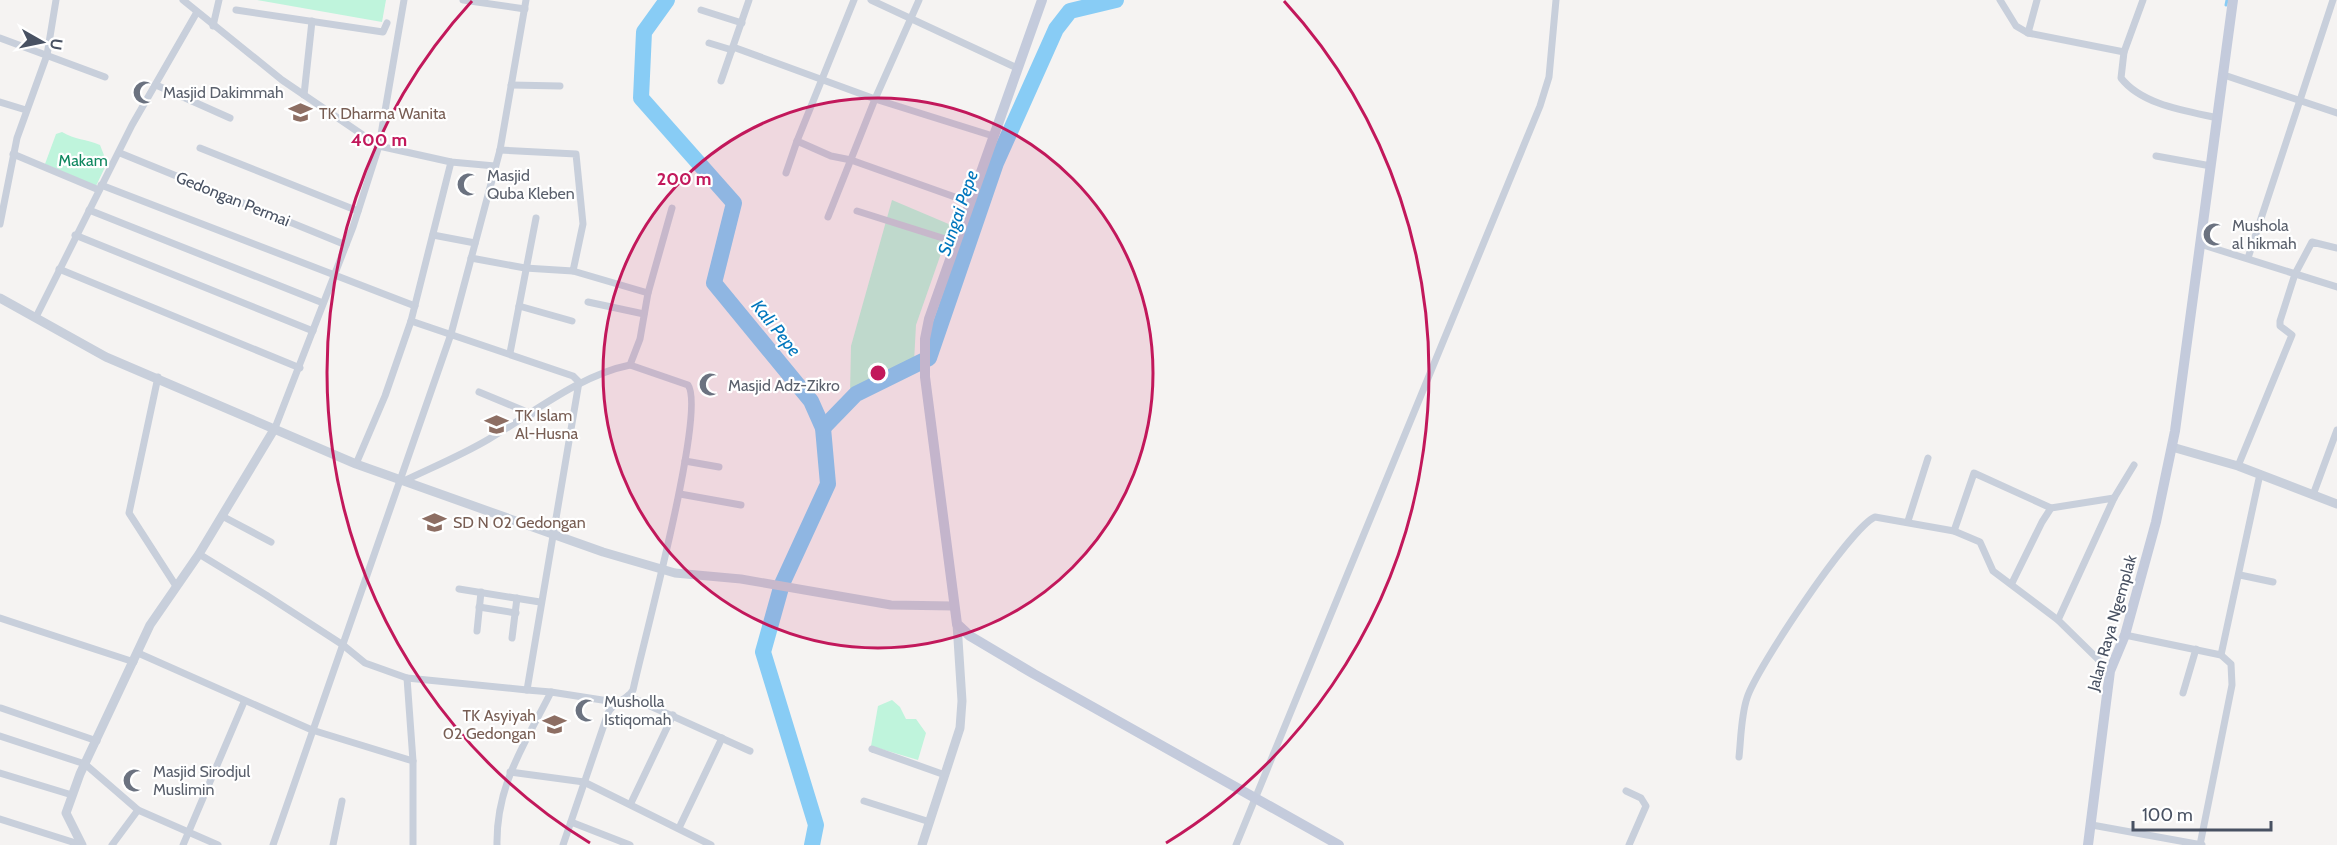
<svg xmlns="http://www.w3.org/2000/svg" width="2337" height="845" font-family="Cabin,sans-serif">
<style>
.green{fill:#bff4dc}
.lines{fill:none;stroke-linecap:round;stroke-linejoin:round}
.stream{stroke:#88ccf5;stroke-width:3}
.river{stroke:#88ccf5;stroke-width:16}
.minor{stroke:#c8cfdb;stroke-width:7}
.tertiary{stroke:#c8cfdb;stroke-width:9}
.secondary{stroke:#c4cbdc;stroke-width:10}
.ring{fill:none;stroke:#c2185b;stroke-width:3}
.labels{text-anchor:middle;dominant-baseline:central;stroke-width:4.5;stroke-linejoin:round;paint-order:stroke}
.worship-label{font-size:16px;fill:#5b616d;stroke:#fff;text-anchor:start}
.education-label{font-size:16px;fill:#785e54;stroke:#fff;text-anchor:start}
.park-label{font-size:16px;fill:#0f875f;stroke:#fff}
.street-label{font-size:16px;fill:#485162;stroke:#fff}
.water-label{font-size:18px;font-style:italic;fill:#0076bd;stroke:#fff}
.centre{fill:#c2185b;stroke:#fff;stroke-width:3}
.ring-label{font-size:18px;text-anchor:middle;font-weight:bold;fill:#c2185b;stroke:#fff;stroke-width:4.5;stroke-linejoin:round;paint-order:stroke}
</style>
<rect width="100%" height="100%" fill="#f5f3f2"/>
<g class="green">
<polygon points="257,0 386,0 382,22"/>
<path d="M62,132C75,140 86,139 100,145L107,163L96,186L45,164L56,134Z"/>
<polygon points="892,200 951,225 916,325 914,362 850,393 851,346"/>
<polygon points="892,700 900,707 906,719 916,719 926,733 918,760 871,746 878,706"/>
</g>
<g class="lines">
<polyline class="stream" points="2226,5 2227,0"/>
<g class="river">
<polyline points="667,0 644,32 641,98 734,203 714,283 811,401 823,428 828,484 782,584 763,652 816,825 812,845"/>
<polyline points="823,428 856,394 929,358 996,163 1056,29 1070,11 1116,0"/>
</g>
<g class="minor">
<polyline points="183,0 282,80 379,146 451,162 495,166"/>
<polyline points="463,0 525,9"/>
<polyline points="854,0 797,141 831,156 851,160 969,202"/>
<polyline points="871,0 1017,68"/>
<polyline points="2000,0 2016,26 2028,33 2124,52"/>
<path d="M2143,0L2124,52L2121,78C2142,105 2186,111 2218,118"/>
<polyline points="236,10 383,32 387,23"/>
<polyline points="701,10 742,23"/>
<polyline points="213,26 219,0"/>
<polyline points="2028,33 2037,0"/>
<polyline points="0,38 105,77"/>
<polyline points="709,43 732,50"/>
<polyline points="733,47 875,99 919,0"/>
<polyline points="2224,75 2337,113"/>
<polyline points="721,81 749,0"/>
<polyline points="156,85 230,118"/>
<polyline points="511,85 560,86"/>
<polyline points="304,95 312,21"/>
<polyline points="0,102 26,110"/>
<polyline points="200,148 358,211"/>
<polyline points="120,153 346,245"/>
<polyline points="13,154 99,190"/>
<polyline points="2156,156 2211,166"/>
<polyline points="786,173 797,141"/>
<polyline points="101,185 415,306"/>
<polyline points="89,210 323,303"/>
<polyline points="857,211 955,242"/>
<polyline points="828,217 875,99 993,136"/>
<polyline points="0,224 17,138 47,55 56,0"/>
<polyline points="75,235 313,331"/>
<polyline points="433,235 475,243"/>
<polyline points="2200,244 2337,287"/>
<polyline points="471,258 525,268 573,271 583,224 576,154 500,150"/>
<polyline points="2248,258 2333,0"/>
<polyline points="59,269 300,368"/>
<polyline points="573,271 648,293"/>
<polyline points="588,302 644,314"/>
<polyline points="519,306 572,321"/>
<polyline points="36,317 132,125 197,12"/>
<polyline points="510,353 536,218"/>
<polyline points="158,377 129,513 176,586"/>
<polyline points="479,392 532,414"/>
<polyline points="275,428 353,227 379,146 404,0"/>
<polyline points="685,461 719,467"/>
<polyline points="356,464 385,396 411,321 451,162"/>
<polyline points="2238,466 2292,335 2280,326 2280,321 2295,274 2312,242 2337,248"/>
<path d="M406,480C433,467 462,455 489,439C533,413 580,375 630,365L640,339L648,293L672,208"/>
<polyline points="680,494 741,505"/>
<polyline points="2313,495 2337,430"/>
<polyline points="222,516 271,542"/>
<polyline points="1908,521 1928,458"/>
<polyline points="1954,531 1974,473 2051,508"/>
<polyline points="199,554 266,595 343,645 365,663 407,678 527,690 579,382 573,376 411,321"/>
<polyline points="2240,575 2273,582"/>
<polyline points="2012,583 2042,522 2051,508 2114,498"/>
<polyline points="459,589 540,602"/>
<polyline points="479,607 516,613"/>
<polyline points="0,618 134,662"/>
<polyline points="2058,620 2114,498 2134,465"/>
<polyline points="477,631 481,592"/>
<polyline points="2125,635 2221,655 2231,664 2232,685 2200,845"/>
<polyline points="512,638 517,598"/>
<polyline points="138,653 312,730 413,761"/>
<polyline points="2221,655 2260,474"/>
<polyline points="407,678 413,761 413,845"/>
<polyline points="527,690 551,692"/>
<polyline points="2183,693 2196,649"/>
<polyline points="628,696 750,751"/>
<polyline points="1,708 97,741"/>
<polyline points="0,736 85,764 138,810 218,845"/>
<polyline points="872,749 945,775"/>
<path d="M1739,757C1741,738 1741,716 1747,698C1756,669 1850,528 1875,517L1954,531L1980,542L1993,571L2058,620L2110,671"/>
<polyline points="510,772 584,782 711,845"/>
<polyline points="0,773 72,795"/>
<polyline points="1626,791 1641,798 1646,806 1629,845"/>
<polyline points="864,801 930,822"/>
<polyline points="631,803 673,715"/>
<polyline points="0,819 82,845"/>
<polyline points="571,822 630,845"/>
<polyline points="2092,825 2202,845"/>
<polyline points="679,828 722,738"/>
<polyline points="112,845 138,810"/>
<polyline points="183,845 244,702"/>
<polyline points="273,845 451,334 500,150 526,0"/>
<polyline points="333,845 342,801"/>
<path d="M497,845C496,784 525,744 551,692L615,702"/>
<path d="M563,845L608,713C614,701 627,701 633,690C642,646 707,411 688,385L630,365"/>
<polyline points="1236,845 1540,106 1549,77 1556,0"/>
</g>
<g class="tertiary">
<polyline points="0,298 106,357 356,464 603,552 675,573 741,579 891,605 953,606"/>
<polyline points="2172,447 2238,466 2337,504"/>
<polyline points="82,845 66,813 80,774 150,625 199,554 275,428"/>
<polyline points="922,845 960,728 962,701 957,624"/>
</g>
<g class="secondary">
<polyline points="1042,0 929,319 925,339 925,377 957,624 970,636 1034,674 1339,845"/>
<polyline points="2088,845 2110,671 2125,635 2156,522 2175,431 2233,0"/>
</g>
</g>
<circle cx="878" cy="373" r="275" fill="#c2185b" fill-opacity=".12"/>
<g class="ring">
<circle cx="878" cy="373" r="275"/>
<path d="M590 843A551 551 0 0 1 472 1M1284 1A551 551 0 0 1 1166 843"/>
</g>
<defs>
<symbol id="mosque-bare" viewBox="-9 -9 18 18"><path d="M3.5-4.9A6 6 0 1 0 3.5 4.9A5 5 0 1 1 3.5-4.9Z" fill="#6b7280" stroke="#fff" stroke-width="2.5" paint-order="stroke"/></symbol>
<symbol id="school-bare" viewBox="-9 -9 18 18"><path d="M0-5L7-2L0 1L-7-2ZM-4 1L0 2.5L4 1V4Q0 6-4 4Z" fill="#8d6e63" stroke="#fff" stroke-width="2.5" paint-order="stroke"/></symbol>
</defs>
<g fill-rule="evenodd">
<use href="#mosque-bare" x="128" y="76" width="33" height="33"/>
<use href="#school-bare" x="284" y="96" width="33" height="33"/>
<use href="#mosque-bare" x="452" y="168" width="33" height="33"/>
<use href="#mosque-bare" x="2198" y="218" width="33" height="33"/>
<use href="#mosque-bare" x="694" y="368" width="33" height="33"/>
<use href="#school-bare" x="480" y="408" width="33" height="33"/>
<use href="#school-bare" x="418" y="506" width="33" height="33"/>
<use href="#mosque-bare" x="570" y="694" width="33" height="33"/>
<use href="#school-bare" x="538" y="708" width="33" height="33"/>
<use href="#mosque-bare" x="118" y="764" width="33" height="33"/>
</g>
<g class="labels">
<g class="worship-label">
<text x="163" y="92">Masjid Dakimmah</text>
<text x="487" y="175">Masjid<tspan x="487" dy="18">Quba Kleben</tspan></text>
<text x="2232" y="225">Mushola<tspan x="2232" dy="18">al hikmah</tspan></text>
<text x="728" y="385">Masjid Adz-Zikro</text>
<text x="604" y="701">Musholla<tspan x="604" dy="18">Istiqomah</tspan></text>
<text x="153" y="771">Masjid Sirodjul<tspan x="153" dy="18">Muslimin</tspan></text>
</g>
<g class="education-label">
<text x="319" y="113">TK Dharma Wanita</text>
<text x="515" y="415">TK Islam<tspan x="515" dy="18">Al-Husna</tspan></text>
<text x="453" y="522">SD N 02 Gedongan</text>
<text x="536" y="715" text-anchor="end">TK Asyiyah<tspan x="536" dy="18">02 Gedongan</tspan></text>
</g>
<g class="park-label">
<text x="83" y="160">Makam</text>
</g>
<g class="street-label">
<text transform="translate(233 199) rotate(22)">Gedongan Permai</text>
<text transform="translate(2112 623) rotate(-74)">Jalan Raya Ngemplak</text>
</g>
<g class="water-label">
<text transform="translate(958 213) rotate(-71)">Sungai Pepe</text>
<text transform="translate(776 328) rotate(51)">Kali Pepe</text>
</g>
</g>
<circle cx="878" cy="373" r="9" class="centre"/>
<g class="ring-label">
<text x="379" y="146">400 m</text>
<text x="684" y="185">200 m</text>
</g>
<g transform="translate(42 42) rotate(99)" stroke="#ffffff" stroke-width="4.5" paint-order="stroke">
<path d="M0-4.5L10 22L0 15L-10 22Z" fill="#485162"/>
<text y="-9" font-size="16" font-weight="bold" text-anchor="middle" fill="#485162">U</text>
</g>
<path d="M2133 821v9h138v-9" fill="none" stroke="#485162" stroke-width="3"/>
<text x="2142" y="821" font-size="18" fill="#485162" stroke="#ffffff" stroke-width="4.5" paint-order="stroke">100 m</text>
</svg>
